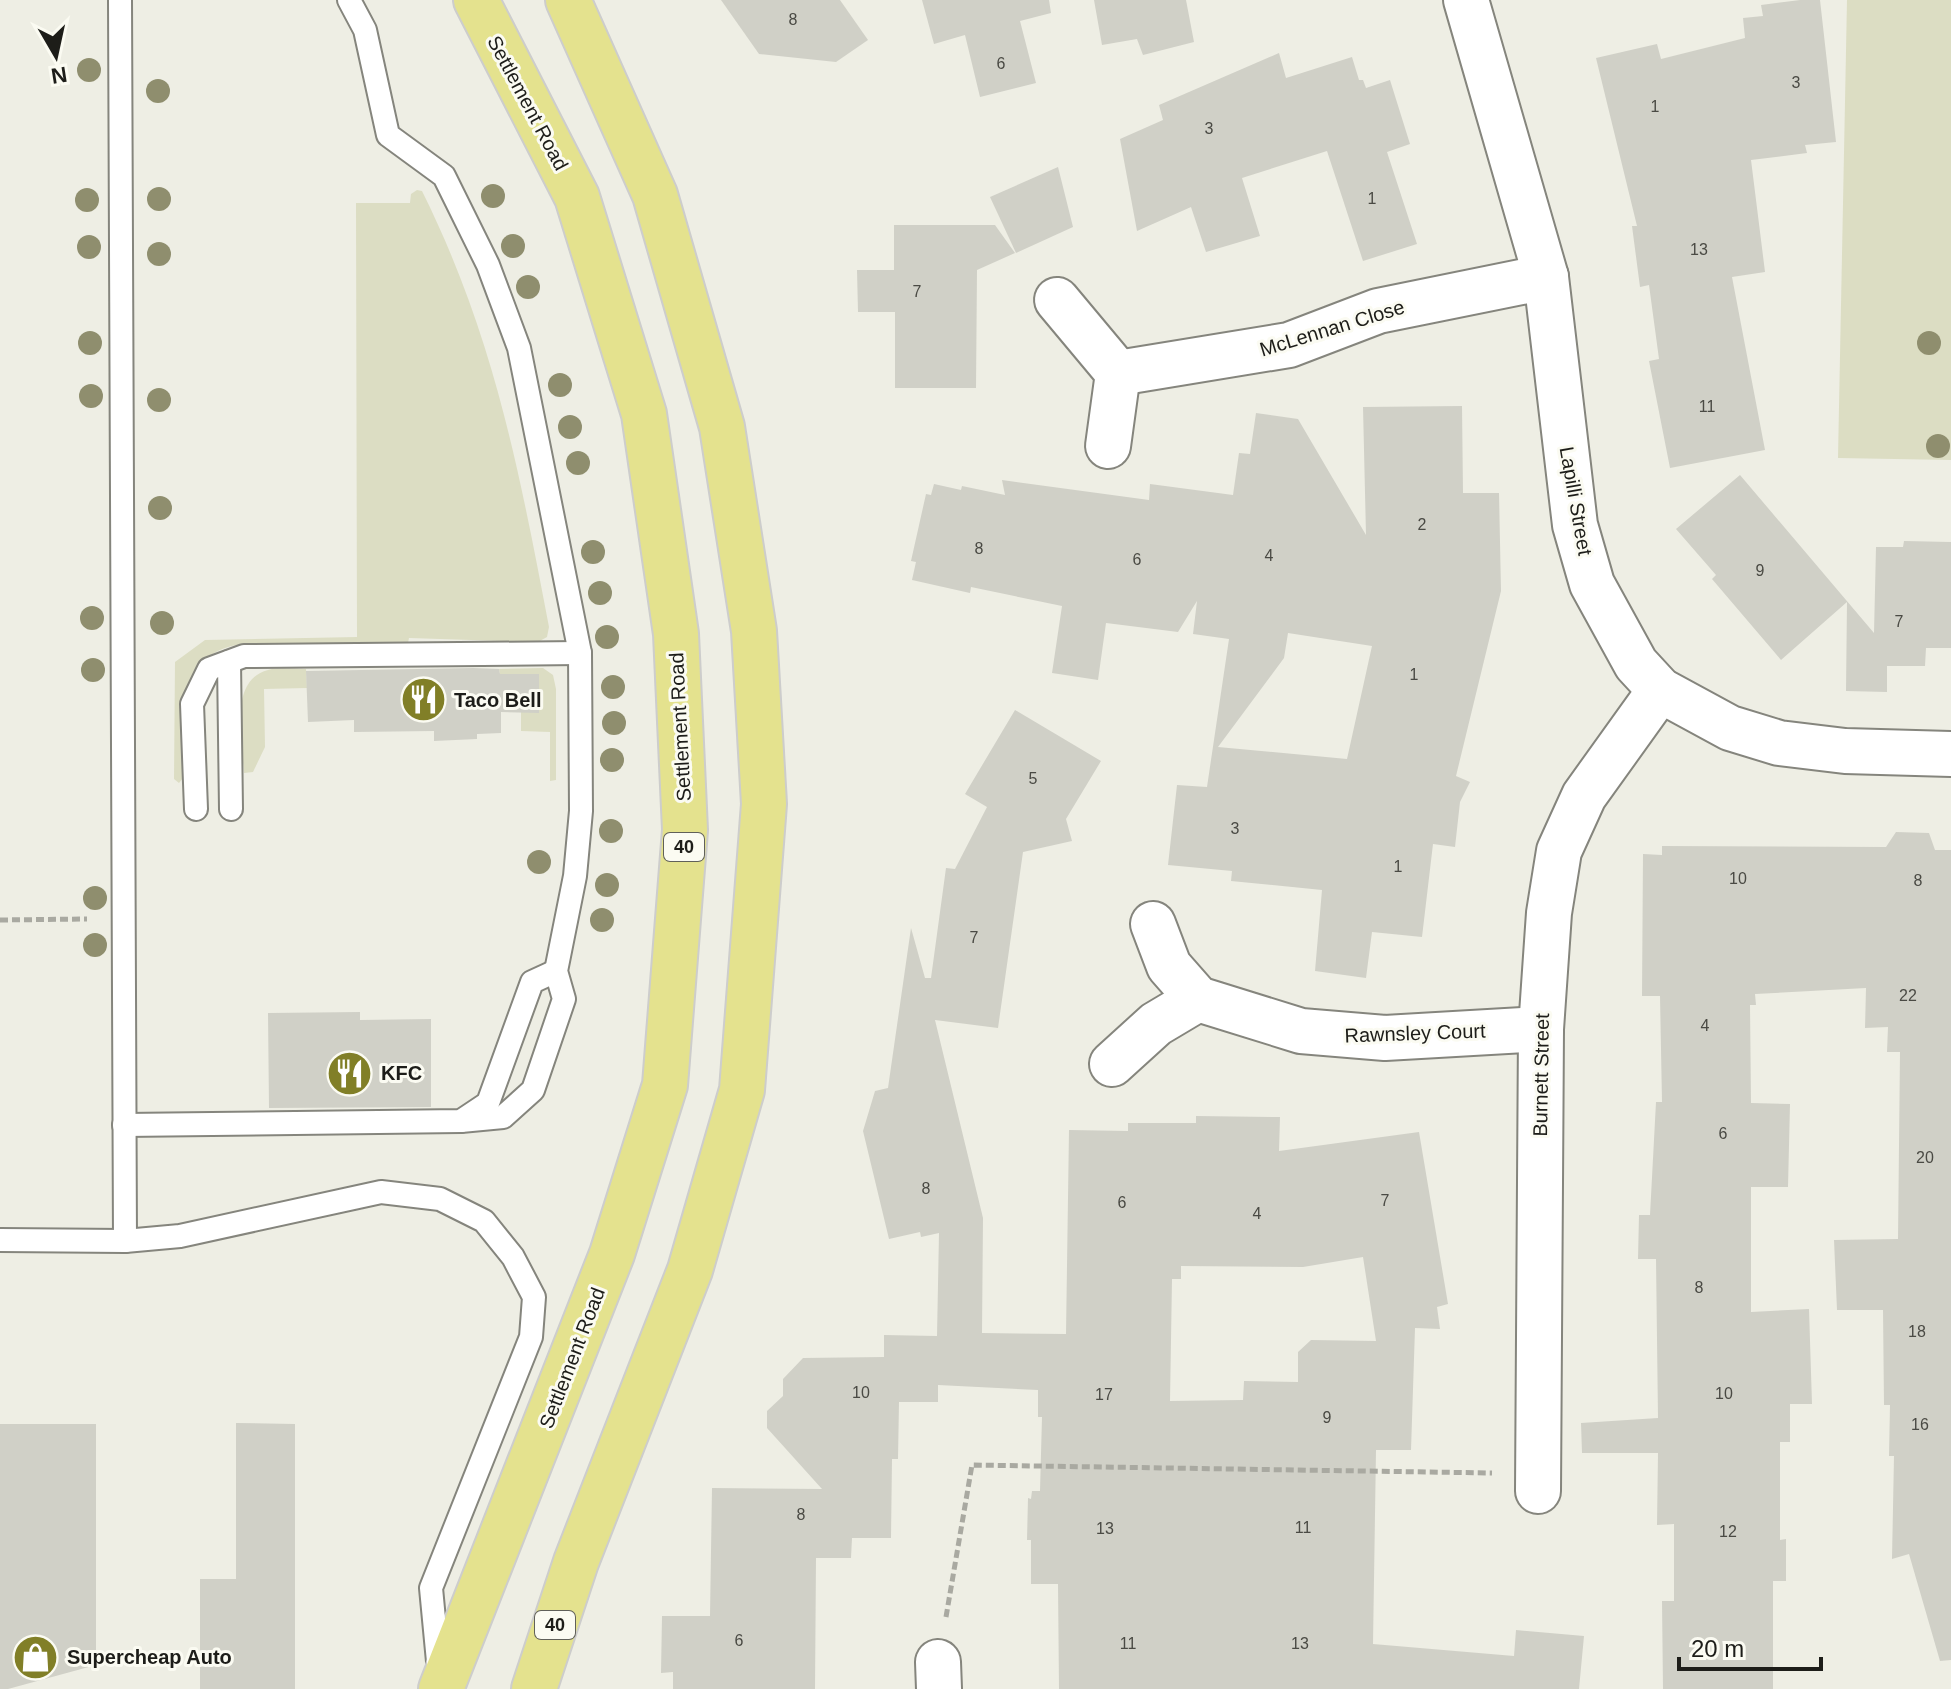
<svg xmlns="http://www.w3.org/2000/svg" width="1951" height="1689" font-family="Helvetica,sans-serif">
<style>
.green{fill:#dcddc3}
.building{fill:#d0d0c7;fill-rule:evenodd}
.lines{fill:none;stroke-linecap:round;stroke-linejoin:round}
.lane-casing{stroke:#85857d;stroke-width:26}
.street-casing{stroke:#85857d;stroke-width:48}
.primary-casing{stroke:#cdcdcc;stroke-width:48}
.path{stroke:#a9a9a1;stroke-width:5;stroke-dasharray:8 4;stroke-linecap:butt}
.lane{stroke:#fff;stroke-width:22}
.street{stroke:#fff;stroke-width:44}
.primary{stroke:#e4e28e;stroke-width:44}
.tree{fill:#8f8e6e}
.labels{text-anchor:middle;dominant-baseline:central;stroke-width:6;stroke-linejoin:round;paint-order:stroke}
.number-label{font-size:16px;fill:#4a4a44}
.shield{fill:#fbfbf2;stroke:#60605a;stroke-width:2}
.shield-label{font-size:18px;font-weight:bold;fill:#1d1d19}
.street-label{font-size:20px;fill:#1d1d19;stroke:#fbfbf2}
.poi-label{font-size:20px;font-weight:bold;fill:#1d1d19;stroke:#fbfbf2;text-anchor:start}
</style>
<rect width="100%" height="100%" fill="#eeeee4"/>
<g class="green">
<polygon points="1847,0 1951,0 1951,460 1838,458"/>
<path d="M417,190L422,191C494,336 519,470 549,627L547,637L538,642L409,638L408,643L236,645C170,659 184,726 183,778L179,783L174,779L175,662L205,640L357,637L356,203H410L411,194Z"/>
<polygon points="543,668 553,675 556,689 556,780 550,781 550,732 521,731 521,712 539,712 539,674 500,674 499,669"/>
<path d="M306,669L307,688L264,689L265,747L253,772L244,773C242,743 228,680 268,670C279,667 295,669 306,669Z"/>
</g>
<g class="building">
<polygon points="721,0 840,0 868,40 836,62 759,54"/>
<polygon points="922,0 1049,0 1051,13 1020,21 1036,83 980,97 965,35 934,44"/>
<polygon points="1094,0 1186,0 1194,42 1143,55 1137,39 1102,45"/>
<polygon points="1800,0 1820,0 1836,142 1805,145 1807,153 1751,160 1765,272 1732,277 1765,450 1670,468 1649,361 1659,359 1649,285 1640,287 1632,226 1637,226 1596,58 1657,44 1661,59 1745,38 1743,18 1763,16 1761,5"/>
<polygon points="1279,53 1286,78 1352,57 1359,80 1363,80 1366,88 1390,80 1410,144 1387,152 1417,244 1363,261 1327,151 1242,178 1260,236 1206,252 1191,207 1137,231 1120,139 1163,120 1159,105"/>
<polygon points="1058,167 1073,227 1016,253 990,197"/>
<polygon points="894,225 995,225 1015,253 977,270 976,388 895,388 895,312 858,312 857,270 894,270"/>
<path d="M1462,406L1463,493H1499L1501,591L1456,776L1470,782L1460,802L1455,847L1433,844L1422,937L1372,932L1366,978L1315,971L1322,890L1231,881L1232,871L1168,865L1177,785L1207,787L1229,639L1193,634L1197,601L1178,632L1106,623L1098,680L1052,673L1062,606L971,587L970,593L912,580L916,562L911,561L926,494L931,495L934,484L961,490L962,486L1005,495L1002,480L1149,500L1150,484L1233,495L1239,453L1250,454L1256,413L1298,419L1366,535L1363,407ZM1288,633L1372,646L1347,759L1218,747L1284,658Z"/>
<polygon points="1740,475 1874,633 1876,547 1903,547 1904,541 1951,542 1951,648 1926,648 1925,666 1887,666 1887,692 1846,691 1847,602 1781,660 1712,579 1716,575 1676,529"/>
<polygon points="473,668 499,669 500,674 539,674 539,713 501,712 501,733 477,734 477,739 434,741 434,731 354,732 354,720 308,722 306,671"/>
<path d="M1015,710L1101,761L1066,819L1072,841L1023,852L998,1028L935,1020L983,1218L982,1333L1066,1334L1069,1130L1128,1131V1123H1196V1116L1280,1117L1279,1151L1419,1132L1448,1304L1437,1307L1440,1329L1415,1328L1411,1450H1376L1373,1644L1514,1656L1516,1630L1584,1636L1579,1689H1059L1058,1584H1031V1540H1027L1028,1498L1031,1499L1032,1491H1040L1042,1417H1038V1390L938,1385V1402H899L898,1459H892L891,1538H852L851,1558H816L815,1689H673V1672L661,1673L662,1616H710L712,1488L822,1489L767,1428V1411L783,1396V1379L803,1358L884,1357V1335L937,1336L939,1233L921,1237L920,1232L889,1239L863,1131L875,1091L888,1088L911,928L925,978H931L946,868L955,869L987,807L965,794ZM1363,1257L1376,1341L1311,1340L1298,1352V1382L1244,1381L1243,1400L1170,1401L1172,1279H1181V1266L1303,1267Z"/>
<polygon points="1896,832 1929,833 1935,850 1951,850 1951,1660 1940,1661 1909,1554 1892,1559 1894,1456 1889,1456 1890,1405 1884,1405 1883,1310 1837,1310 1834,1240 1898,1239 1900,1052 1887,1052 1888,1027 1865,1028 1866,988 1755,994 1756,1005 1750,1005 1751,1103 1790,1104 1788,1187 1751,1187 1751,1312 1809,1309 1812,1404 1790,1404 1790,1442 1780,1442 1780,1540 1786,1539 1786,1581 1773,1581 1773,1689 1663,1689 1662,1601 1674,1601 1674,1524 1657,1525 1658,1453 1582,1453 1581,1423 1658,1418 1656,1259 1638,1259 1639,1215 1650,1215 1656,1102 1662,1102 1660,996 1642,996 1643,854 1662,855 1662,846 1886,847"/>
<polygon points="360,1012 360,1020 431,1019 431,1107 269,1108 268,1013"/>
<polygon points="236,1423 295,1424 295,1689 200,1689 200,1579 236,1579"/>
<polygon points="0,1424 96,1424 96,1665 8,1689 0,1689"/>
</g>
<g class="lines">
<defs>
<g id="lane">
<polyline points="120,0 125,1241"/>
<polyline points="349,0 365,30 388,135 444,176 488,265 519,348 580,653 581,811 575,876 556,971 564,999 533,1090 503,1117 461,1121"/>
<polyline points="229,662 231,809"/>
<polyline points="196,809 192,704 209,669 244,656 580,653"/>
<polyline points="124,1125 461,1121 488,1103 532,982 556,971"/>
<polyline points="0,1240 125,1241 180,1236 381,1192 440,1199 484,1221 513,1257 534,1297 531,1337 431,1588 439,1672"/>
</g>
<g id="street">
<polyline points="1466,0 1546,277 1575,525 1592,584 1636,664 1660,690 1730,728 1779,743 1845,751 1951,754"/>
<polyline points="1057,300 1118,373 1108,446"/>
<polyline points="1118,373 1289,345 1378,311 1546,277"/>
<polyline points="1153,924 1169,966 1198,999 1301,1031 1385,1038 1541,1029"/>
<polyline points="1112,1064 1156,1024 1198,999"/>
<polyline points="1538,1491 1541,1029 1549,913 1559,851 1584,796 1660,690"/>
<polyline points="938,1662 939,1689"/>
</g>
<g id="primary">
<polyline points="441,1689 612,1254 665,1085 685,830 676,634 644,414 577,197 476,0"/>
<polyline points="534,1689 576,1562 690,1270 742,1090 764,804 754,631 722,427 655,195 568,0"/>
</g>
</defs>
<use href="#lane" class="lane-casing"/>
<use href="#street" class="street-casing"/>
<use href="#primary" class="primary-casing"/>
<g class="path">
<polyline points="0,920 87,919"/>
<polyline points="946,1617 972,1465 1492,1473"/>
</g>
<use href="#lane" class="lane"/>
<use href="#street" class="street"/>
<use href="#primary" class="primary"/>
</g>
<g class="tree">
<circle cx="89" cy="70" r="12"/>
<circle cx="158" cy="91" r="12"/>
<circle cx="493" cy="196" r="12"/>
<circle cx="159" cy="199" r="12"/>
<circle cx="87" cy="200" r="12"/>
<circle cx="513" cy="246" r="12"/>
<circle cx="89" cy="247" r="12"/>
<circle cx="159" cy="254" r="12"/>
<circle cx="528" cy="287" r="12"/>
<circle cx="90" cy="343" r="12"/>
<circle cx="1929" cy="343" r="12"/>
<circle cx="560" cy="385" r="12"/>
<circle cx="91" cy="396" r="12"/>
<circle cx="159" cy="400" r="12"/>
<circle cx="570" cy="427" r="12"/>
<circle cx="1938" cy="446" r="12"/>
<circle cx="578" cy="463" r="12"/>
<circle cx="160" cy="508" r="12"/>
<circle cx="593" cy="552" r="12"/>
<circle cx="600" cy="593" r="12"/>
<circle cx="92" cy="618" r="12"/>
<circle cx="162" cy="623" r="12"/>
<circle cx="607" cy="637" r="12"/>
<circle cx="93" cy="670" r="12"/>
<circle cx="613" cy="687" r="12"/>
<circle cx="614" cy="723" r="12"/>
<circle cx="612" cy="760" r="12"/>
<circle cx="611" cy="831" r="12"/>
<circle cx="539" cy="862" r="12"/>
<circle cx="607" cy="885" r="12"/>
<circle cx="95" cy="898" r="12"/>
<circle cx="602" cy="920" r="12"/>
<circle cx="95" cy="945" r="12"/>
</g>
<defs>
<symbol id="restaurant-disc" viewBox="-11 -11 22 22"><circle r="9.5" fill="#817f27" stroke="#fbfbf2"/><path d="M-5-6h1v4h1v-4h1v4h1v-4h1v5L-1.5 .5V6h-2V.5L-5-1ZM5-6V6H3V1.5H1.5Q1.5-4 5-6Z" fill="#fff"/></symbol>
<symbol id="shop-disc" viewBox="-11 -11 22 22"><circle r="9.5" fill="#817f27" stroke="#fbfbf2"/><path d="M-5-2.5h2.3a2.7 3.5 0 0 1 5.4 0H5L5.5 6h-11ZM-1.5-2.5h3a1.5 2.3 0 0 0-3 0Z" fill="#fff"/></symbol>
</defs>
<g fill-rule="evenodd">
<use href="#restaurant-disc" x="398" y="674" width="51" height="51"/>
<use href="#restaurant-disc" x="324" y="1048" width="51" height="51"/>
<use href="#shop-disc" x="10" y="1632" width="51" height="51"/>
</g>
<g class="labels">
<g class="number-label">
<text x="793" y="19">8</text>
<text x="1001" y="63">6</text>
<text x="1796" y="82">3</text>
<text x="1655" y="106">1</text>
<text x="1209" y="128">3</text>
<text x="1372" y="198">1</text>
<text x="1699" y="249">13</text>
<text x="917" y="291">7</text>
<text x="1707" y="406">11</text>
<text x="1422" y="524">2</text>
<text x="979" y="548">8</text>
<text x="1269" y="555">4</text>
<text x="1137" y="559">6</text>
<text x="1760" y="570">9</text>
<text x="1899" y="621">7</text>
<text x="1414" y="674">1</text>
<text x="1033" y="778">5</text>
<text x="1235" y="828">3</text>
<text x="1398" y="866">1</text>
<text x="1738" y="878">10</text>
<text x="1918" y="880">8</text>
<text x="974" y="937">7</text>
<text x="1908" y="995">22</text>
<text x="1705" y="1025">4</text>
<text x="1723" y="1133">6</text>
<text x="1925" y="1157">20</text>
<text x="926" y="1188">8</text>
<text x="1385" y="1200">7</text>
<text x="1122" y="1202">6</text>
<text x="1257" y="1213">4</text>
<text x="1699" y="1287">8</text>
<text x="1917" y="1331">18</text>
<text x="861" y="1392">10</text>
<text x="1724" y="1393">10</text>
<text x="1104" y="1394">17</text>
<text x="1327" y="1417">9</text>
<text x="1920" y="1424">16</text>
<text x="801" y="1514">8</text>
<text x="1303" y="1527">11</text>
<text x="1105" y="1528">13</text>
<text x="1728" y="1531">12</text>
<text x="739" y="1640">6</text>
<text x="1128" y="1643">11</text>
<text x="1300" y="1643">13</text>
</g>
<g class="shield">
<rect x="664" y="833" width="40" height="28" rx="6"/>
<rect x="535" y="1611" width="40" height="28" rx="6"/>
</g>
<g class="shield-label">
<text x="684" y="847">40</text>
<text x="555" y="1625">40</text>
</g>
<g class="street-label">
<text transform="translate(528 103) rotate(62)">Settlement Road</text>
<text transform="translate(1332 328) rotate(-17)">McLennan Close</text>
<text transform="translate(1576 501) rotate(80)">Lapilli Street</text>
<text transform="translate(680 727) rotate(-93)">Settlement Road</text>
<text transform="translate(1415 1033) rotate(-2)">Rawnsley Court</text>
<text transform="translate(1541 1075) rotate(-89)">Burnett Street</text>
<text transform="translate(572 1358) rotate(-69)">Settlement Road</text>
</g>
<g class="poi-label">
<text x="454" y="700">Taco Bell</text>
<text x="381" y="1073">KFC</text>
<text x="67" y="1657">Supercheap Auto</text>
</g>
</g>
<g transform="translate(56 56) rotate(171)" stroke="#fbfbf2" stroke-width="6" paint-order="stroke">
<path d="M0-6L14 30L0 20L-14 30Z" fill="#1d1d19"/>
<text y="-12" font-size="22" font-weight="bold" text-anchor="middle" fill="#1d1d19">N</text>
</g>
<path d="M1679 1657v12h142v-12" fill="none" stroke="#1d1d19" stroke-width="4"/>
<text x="1691" y="1657" font-size="24" fill="#1d1d19" stroke="#fbfbf2" stroke-width="6" paint-order="stroke">20 m</text>
</svg>
